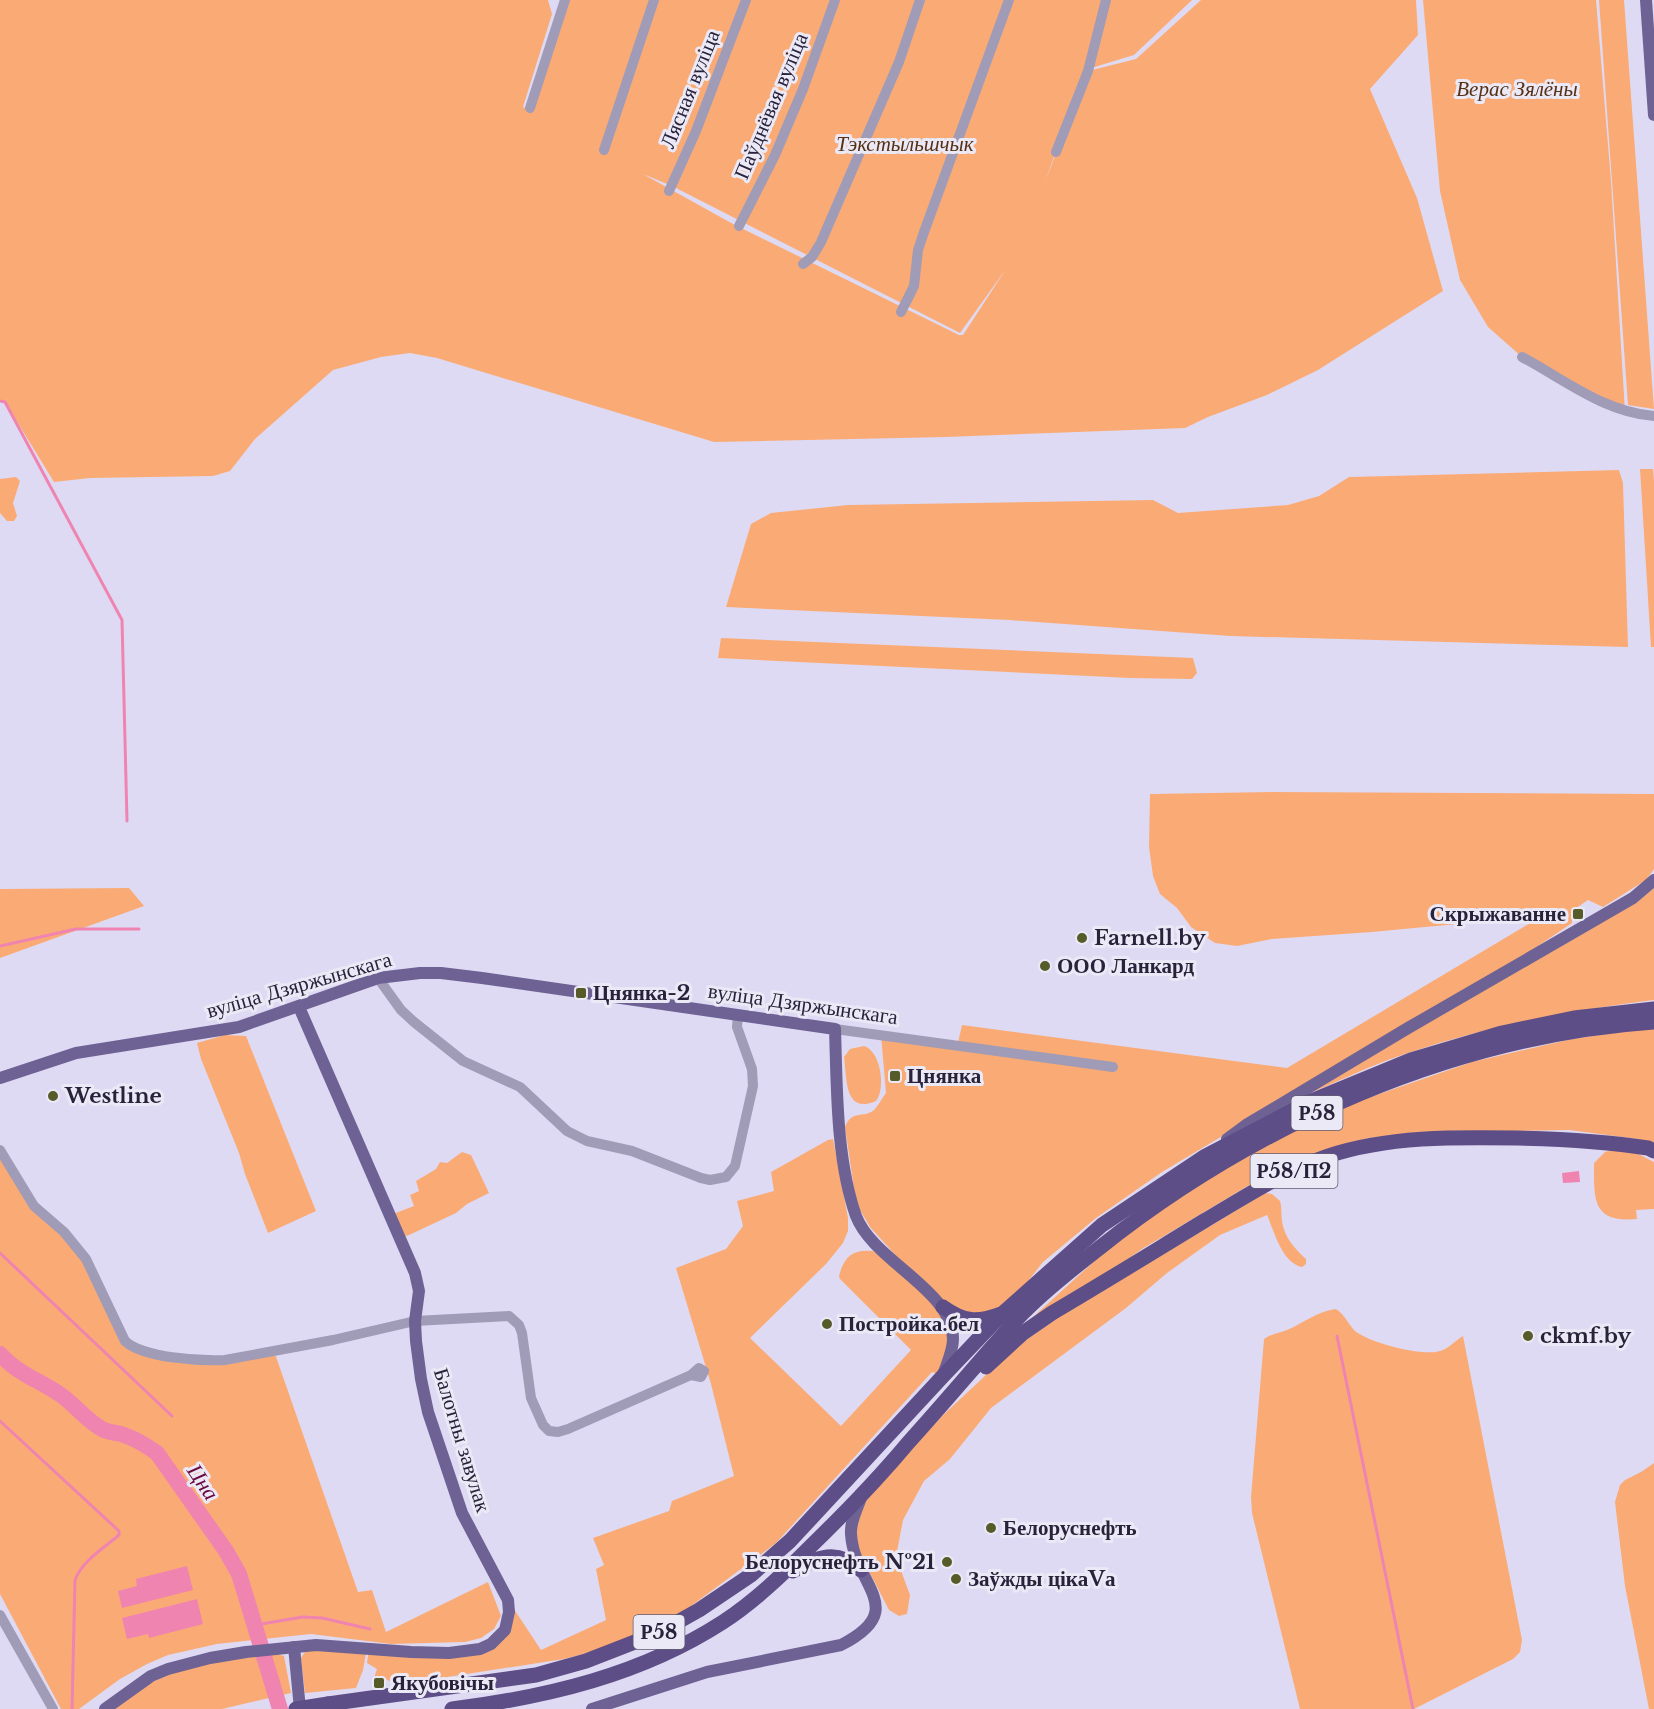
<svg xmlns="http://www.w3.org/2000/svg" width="1654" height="1709" font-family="'Libre Baskerville',serif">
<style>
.green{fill:#faab75;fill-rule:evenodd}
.water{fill:#ef84b1}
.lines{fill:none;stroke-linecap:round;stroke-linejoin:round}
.stream{stroke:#ef84b1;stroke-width:3}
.river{stroke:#ef84b1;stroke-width:16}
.minor{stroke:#a09bb7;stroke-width:10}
.major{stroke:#6e6294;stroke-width:12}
.highway{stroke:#5d4e87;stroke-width:15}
.highway-bridge{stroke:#5d4e87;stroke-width:15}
.poi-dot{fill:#565b29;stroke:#ebe9f6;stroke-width:2}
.labels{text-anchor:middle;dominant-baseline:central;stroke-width:6;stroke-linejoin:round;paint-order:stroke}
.shield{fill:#ebe9f6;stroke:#625e73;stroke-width:1.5}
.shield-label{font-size:20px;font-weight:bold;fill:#28223b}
.street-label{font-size:21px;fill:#28223b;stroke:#ebe9f6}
.park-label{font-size:21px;font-style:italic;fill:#563115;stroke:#ebe9f6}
.poi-label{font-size:21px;font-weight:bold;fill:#28223b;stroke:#ebe9f6;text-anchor:start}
.water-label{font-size:22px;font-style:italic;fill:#6a073e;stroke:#ebe9f6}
</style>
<rect width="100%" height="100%" fill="#dfdaf4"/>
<g class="green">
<path d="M0,0H548L552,14L523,107L527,109L564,0H1192L1134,55L1085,70L1045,182L1088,71L1136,59L1201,0H1416L1418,35L1370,89L1417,198L1443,291L1318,370L1267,395L1208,417L1185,428L946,437L714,442L437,358L410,353L381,357L333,370L255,439L230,471L213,476L90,478L54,482L5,402L0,401ZM643,174L672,186L960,333L1006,269L963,335H959L733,224Z"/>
<polygon points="1423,0 1596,0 1611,181 1625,412 1522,357 1488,327 1460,280 1440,191"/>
<polygon points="1599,0 1624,0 1654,409 1628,405"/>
<polygon points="1640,469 1653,469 1654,481 1654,647 1651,647"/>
<polygon points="1619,470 1623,483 1628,647 1230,636 1009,620 726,607 751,524 771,513 848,505 1153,500 1178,513 1288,505 1319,496 1349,477"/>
<polygon points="16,477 20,481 13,503 17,516 14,521 7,521 0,513 0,479"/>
<polygon points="721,638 1193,658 1197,673 1192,679 1130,678 718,658"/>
<path d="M1271,792L1654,794V869L1646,880L1603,907L1588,900L1572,911V923L1510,965L1162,1172L1096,1218L1043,1262L1003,1313L950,1321L943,1376L932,1372L776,1543L687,1609L639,1635L599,1650L564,1659L396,1685L386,1679L374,1678L377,1669L367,1663L369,1649L449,1653L499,1637L508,1600L541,1650L606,1620L596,1569L604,1565L593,1538L669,1511L672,1501L734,1476L711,1384L676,1268L726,1249L743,1226L737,1201L774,1191L771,1172L828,1140L833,1139L848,1218V1231L843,1243L826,1264L750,1338L841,1426L911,1350L840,1279L839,1276C844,1256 853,1249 873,1251L940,1304L870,1227L860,1210L855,1195L845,1127C852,1109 863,1119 874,1110C878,1106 882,1098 886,1093L881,1035L957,1047L962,1025L1287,1068L1542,916L1372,932L1272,939L1237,946L1215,943L1191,927L1177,908L1160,894L1153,876L1149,847L1150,794Z"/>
<polygon points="129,888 144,906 0,958 0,889"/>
<path d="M1654,888V1000C1563,1011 1474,1029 1388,1060C1361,1070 1335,1083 1308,1094V1092L1643,897Z"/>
<polygon points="1654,1027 1654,1145 1638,1139 1569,1130 1459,1132 1368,1138 1317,1153 1246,1187 1142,1249 1108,1273 1032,1318 1099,1257 1168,1202 1258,1149 1333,1110 1472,1062 1572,1039"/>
<polygon points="225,1035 246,1036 316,1211 268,1233 245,1174 239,1153 201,1059 197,1043"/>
<path d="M864,1046C881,1051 886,1089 876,1101C844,1115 847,1078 844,1057L850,1049Z"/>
<path d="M1623,1147C1635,1151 1643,1157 1654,1162V1209L1636,1210L1637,1219C1592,1223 1594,1200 1594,1163L1605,1152Z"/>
<polygon points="0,1150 26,1193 86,1259 132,1347 207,1361 274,1351 358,1592 372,1590 386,1632 488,1582 501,1616 494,1629 481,1638 465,1642 391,1644 311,1634 217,1644 168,1655 147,1664 120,1679 79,1709 61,1709 0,1594"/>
<polygon points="462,1152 471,1155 489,1193 467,1204 456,1213 407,1236 401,1235 393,1214 414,1206 410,1195 419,1191 416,1181 436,1169 440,1162 447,1163"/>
<path d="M1265,1193L1272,1194L1280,1201C1282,1208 1281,1214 1282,1221C1284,1237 1295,1249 1306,1259V1264L1302,1267C1282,1263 1274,1231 1267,1215L1220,1235L1167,1273L1126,1308L991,1408L950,1459L924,1481L903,1520L896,1557L910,1595L907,1614L899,1616L889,1610L858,1550L855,1535L862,1504L942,1416L1016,1347L1059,1317Z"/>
<path d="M1336,1309C1345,1315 1347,1322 1354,1330C1366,1342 1423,1357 1440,1351C1448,1349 1456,1340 1463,1336L1522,1640L1520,1652L1513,1659L1414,1709H1300L1252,1513L1251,1497L1264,1339C1271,1334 1279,1333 1287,1330C1304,1323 1317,1311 1336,1309Z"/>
<polygon points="1654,1463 1654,1709 1649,1709 1625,1586 1615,1502 1620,1485 1625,1480 1641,1472"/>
<polygon points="313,1649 366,1653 363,1670 356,1688 305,1693 301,1658 305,1652"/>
<path d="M276,1654L284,1656L291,1693L222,1709H113C123,1702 133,1693 144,1687C184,1663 232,1660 276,1654Z"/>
</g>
<g class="water">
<polygon points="1579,1171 1580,1182 1563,1183 1562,1173"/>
<polygon points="187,1566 193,1590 122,1608 118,1591 137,1586 136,1579"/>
<polygon points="197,1599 203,1624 149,1638 148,1634 127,1639 122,1618"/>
</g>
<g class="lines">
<g class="stream">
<polyline points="0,401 5,402 122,620 127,821"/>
<polyline points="0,946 76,929 139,929"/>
<polyline points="0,1253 172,1416"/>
<polyline points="1337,1336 1413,1709"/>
<path d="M0,1421L119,1531V1535C104,1548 82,1561 75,1580L72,1709"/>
<polyline points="255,1625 303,1617 322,1618 370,1629"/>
</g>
<path class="river" d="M0,1354C18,1374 37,1379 58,1393C74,1403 85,1420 102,1429C109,1433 117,1432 124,1435C136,1439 147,1446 157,1453L226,1551L239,1574L280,1709"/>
<g class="minor">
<polyline points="530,108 565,0"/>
<polyline points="604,150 654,0"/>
<polyline points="1056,152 1088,71 1106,0"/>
<polyline points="669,191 696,131 746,0"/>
<polyline points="739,226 775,155 803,89 835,0"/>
<polyline points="803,264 812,257 821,242 899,62 920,0"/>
<polyline points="901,312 914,286 918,250 924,232 1009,0"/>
<path d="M1522,357C1565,380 1604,412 1654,416"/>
<polyline points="378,978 401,1010 414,1022 463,1061 520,1087 567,1131 587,1141 632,1151 701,1178 710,1180 726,1177 735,1166 753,1086 752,1069 737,1027 738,1015"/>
<polyline points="835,1029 1113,1067"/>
<path d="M0,1150L34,1206L64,1232L86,1259L125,1341C143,1358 199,1361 225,1360L333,1340L415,1321L509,1316L519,1325L522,1333L531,1398L543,1425L549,1431L558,1432L568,1429L691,1375L699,1368L704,1371L701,1377L691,1375"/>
<polyline points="0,1615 53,1709"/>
</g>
<g class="major">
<polyline points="1646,0 1654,115"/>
<path d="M0,1078L76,1053L239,1027L378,978L420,973H441L482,978L835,1029C837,1088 836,1159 856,1216C873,1261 953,1290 953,1339C953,1351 947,1363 943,1375"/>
<polyline points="1227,1139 1246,1125 1408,1028 1633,898 1654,880"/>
<polyline points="294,1647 300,1709"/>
<polyline points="105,1709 151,1676 168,1669 210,1658 246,1652 316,1645 411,1652 449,1653 480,1649 491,1644 505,1630 509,1612 508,1600 462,1513 428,1412 421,1379 416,1341 415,1321 419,1291 415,1273 299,1007"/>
<path d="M592,1709L707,1672L841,1645C911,1609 854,1586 851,1534C850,1522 857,1509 861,1498"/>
</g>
<g class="highway">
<path d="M943,1307C964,1322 977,1323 1001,1314"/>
<path d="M986,1367L1023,1333L1052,1313C1103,1283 1153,1252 1204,1221C1243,1198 1284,1171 1328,1156C1388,1136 1455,1137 1517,1138C1562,1139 1604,1141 1648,1148L1654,1151"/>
<path d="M793,1571C819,1557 836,1548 861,1570"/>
<polyline points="328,1704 536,1675 586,1661 658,1633 699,1610 751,1575 790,1541 943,1376 1003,1313 1102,1225 1204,1157 1309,1102 1411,1060 1502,1033 1574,1018 1654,1009"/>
<path d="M452,1709C547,1697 641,1675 723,1622C755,1601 783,1574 810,1547C844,1514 877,1480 908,1443C937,1411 965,1378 993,1346C1004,1334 1015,1320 1027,1309C1049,1287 1074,1268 1098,1249C1255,1124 1453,1036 1654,1022"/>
</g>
<polyline class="highway-bridge" points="296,1709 328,1704"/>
</g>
<g class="poi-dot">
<rect x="1572" y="908" width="12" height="12" rx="3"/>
<circle cx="1082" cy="938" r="6"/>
<circle cx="1045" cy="966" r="6"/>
<rect x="575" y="987" width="12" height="12" rx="3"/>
<rect x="889" y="1070" width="12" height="12" rx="3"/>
<circle cx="53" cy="1096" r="6"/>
<circle cx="827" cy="1324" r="6"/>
<circle cx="1528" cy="1336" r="6"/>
<circle cx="991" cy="1528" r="6"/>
<circle cx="947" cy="1562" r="6"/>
<circle cx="956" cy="1579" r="6"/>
<rect x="373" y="1677" width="12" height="12" rx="3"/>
</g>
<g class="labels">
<g class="shield">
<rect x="1291.5" y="1096" width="51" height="34" rx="4.5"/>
<rect x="1250.5" y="1154" width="87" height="34" rx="4.5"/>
<rect x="633.5" y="1615" width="51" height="34" rx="4.5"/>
</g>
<g class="shield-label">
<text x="1317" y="1113">Р58</text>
<text x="1294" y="1171">Р58/П2</text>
<text x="659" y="1632">Р58</text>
</g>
<g class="street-label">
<text transform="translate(690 89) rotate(-68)">Лясная вуліца</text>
<text transform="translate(771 106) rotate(-67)">Паўднёвая вуліца</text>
<text transform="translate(299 985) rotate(-16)">вуліца Дзяржынскага</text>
<text transform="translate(803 1004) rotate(8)">вуліца Дзяржынскага</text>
<text transform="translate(462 1440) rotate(73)">Балотны завулак</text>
</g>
<g class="park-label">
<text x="1517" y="89">Верас Зялёны</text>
<text x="905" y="144">Тэкстыльшчык</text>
</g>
<g class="poi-label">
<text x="1566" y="914" text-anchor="end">Скрыжаванне</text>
<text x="1094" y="938">Farnell.by</text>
<text x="1057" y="966">ООО Ланкард</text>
<text x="593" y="993">Цнянка-2</text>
<text x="907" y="1076">Цнянка</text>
<text x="65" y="1096">Westline</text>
<text x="839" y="1324">Постройка.бел</text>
<text x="1540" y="1336">ckmf.by</text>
<text x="1003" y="1528">Белоруснефть</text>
<text x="935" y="1562" text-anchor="end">Белоруснефть №21</text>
<text x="968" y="1579">Заўжды цікаVа</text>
<text x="391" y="1683">Якубовічы</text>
</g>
<g class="water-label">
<text transform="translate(203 1482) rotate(56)">Цна</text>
</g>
</g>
</svg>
